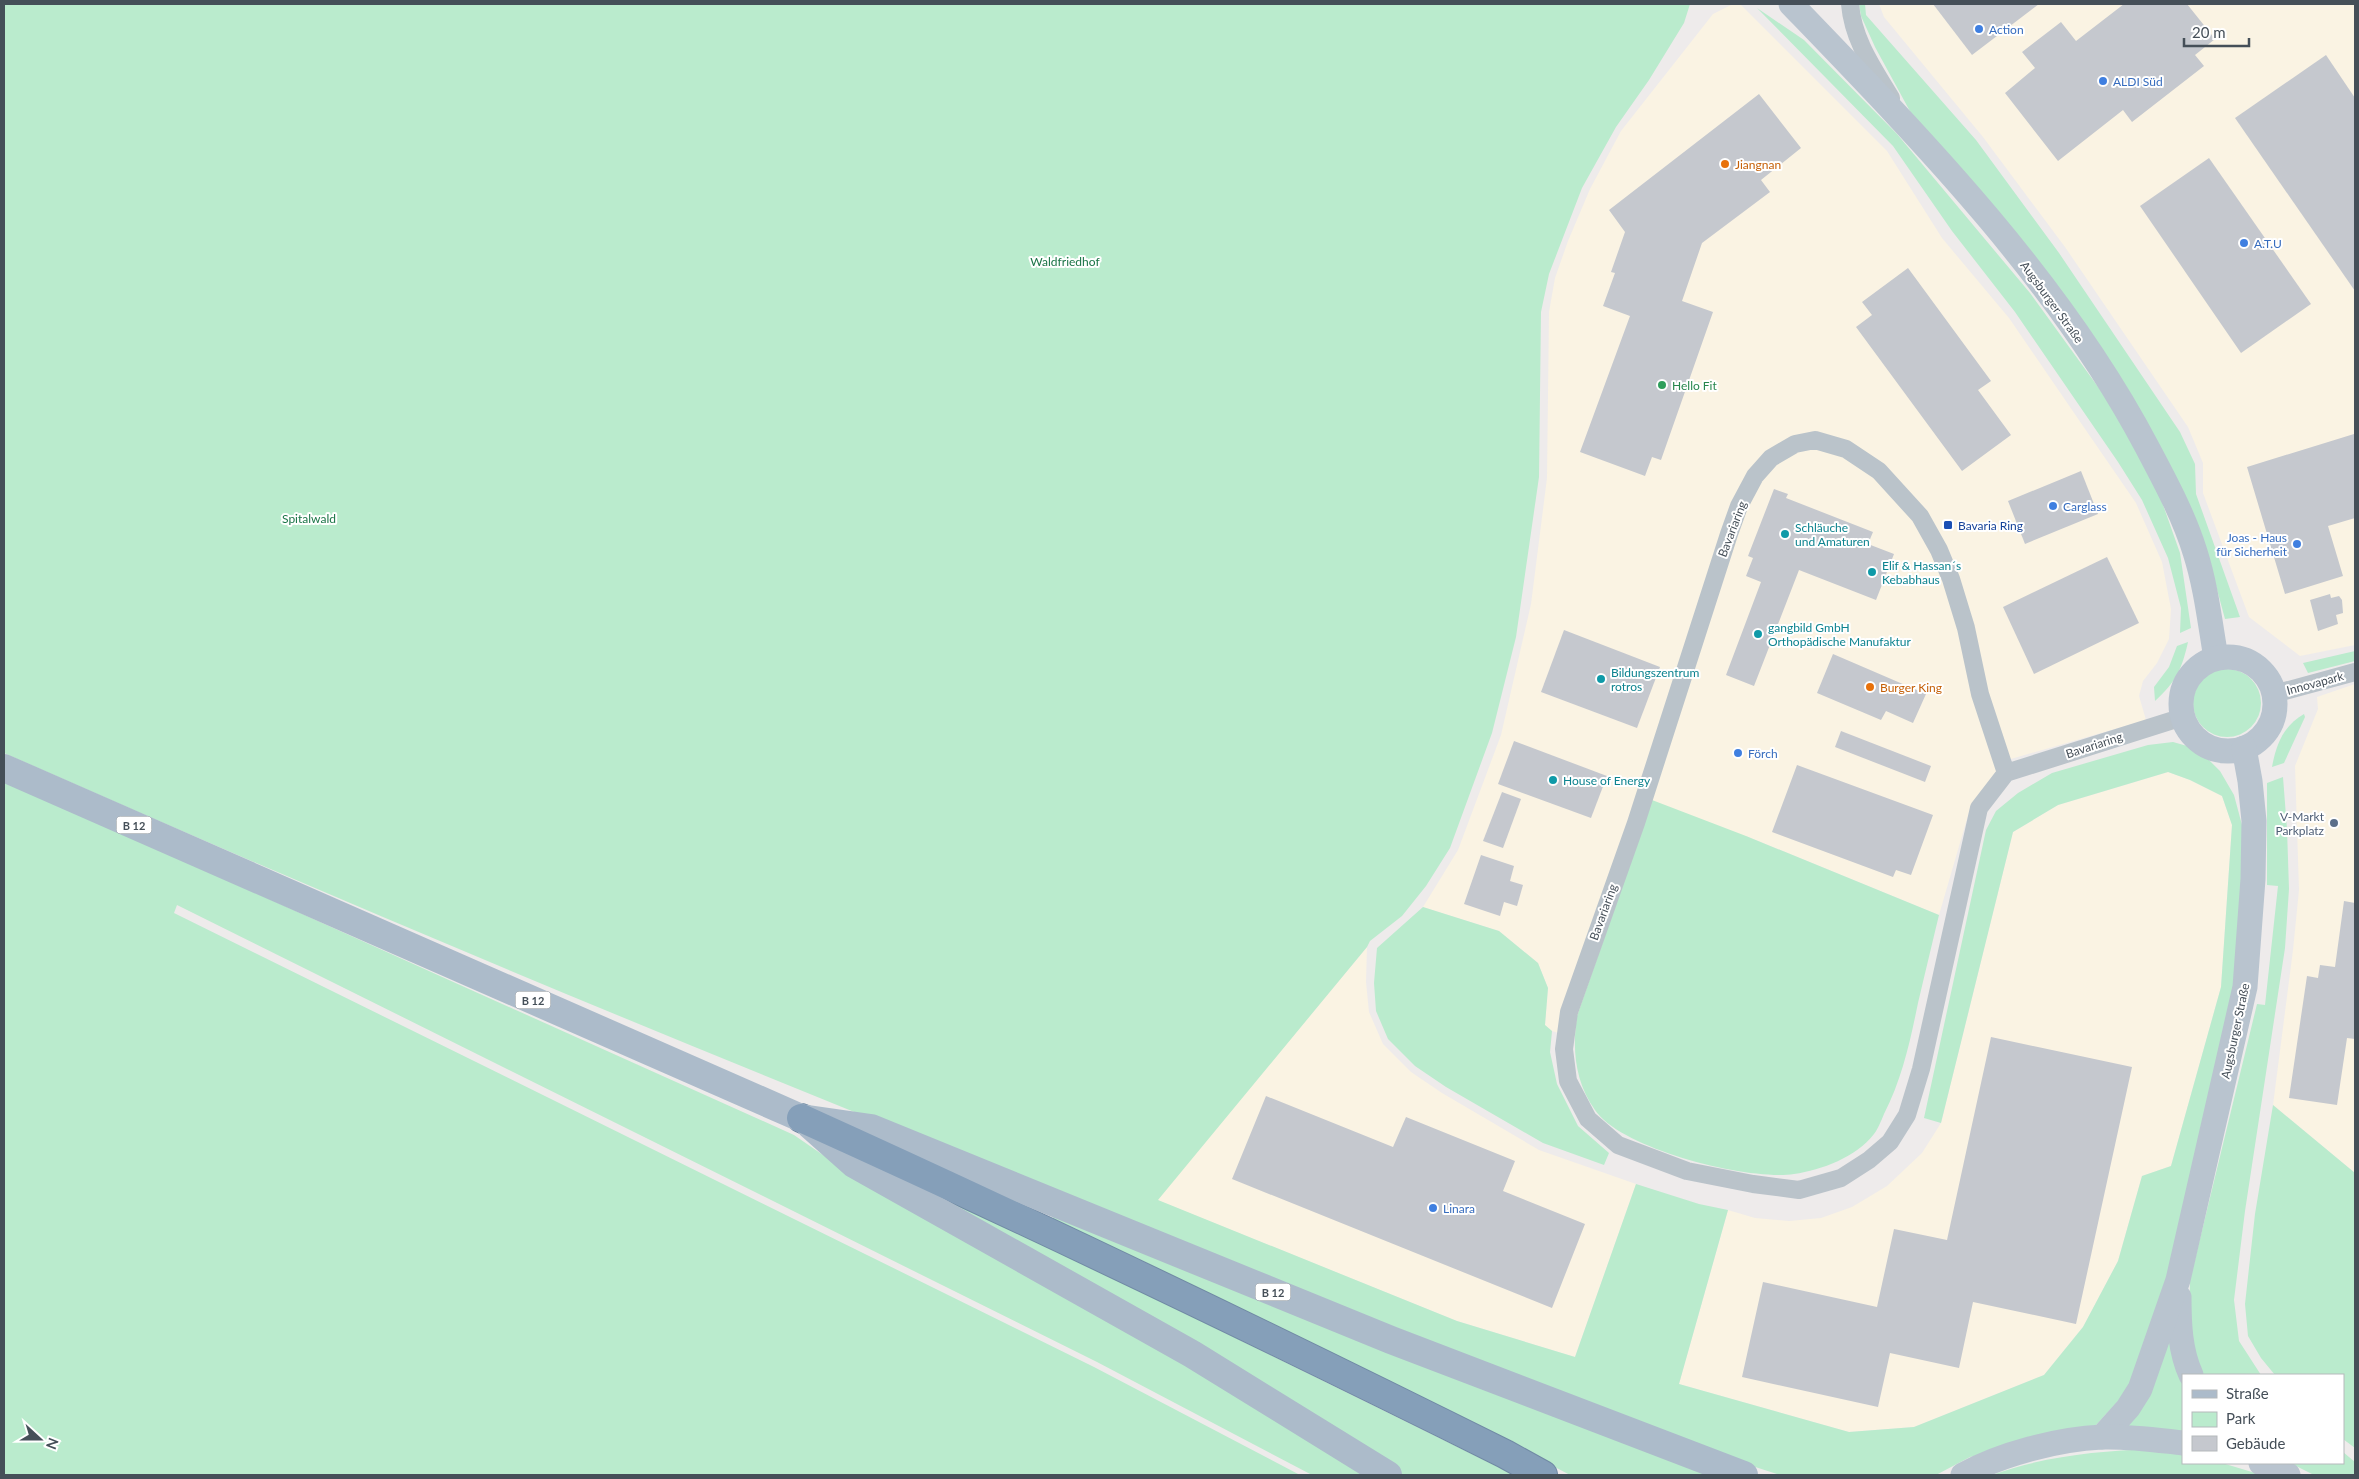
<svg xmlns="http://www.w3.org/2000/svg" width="2359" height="1479" font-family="Lato,sans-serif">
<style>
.commercial{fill:#faf3e3}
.green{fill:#baebcd}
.building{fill:#c5c8ce}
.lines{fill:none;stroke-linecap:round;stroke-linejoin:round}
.highway-casing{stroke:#708aa4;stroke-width:30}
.street{stroke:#bac3ca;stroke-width:18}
.secondary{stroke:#b9c4cf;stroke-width:25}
.primary{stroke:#acbbca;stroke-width:28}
.highway{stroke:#859fb9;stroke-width:28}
.shop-dot{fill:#3f7fe0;stroke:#fff;stroke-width:2}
.food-dot{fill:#e8710a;stroke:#fff;stroke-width:2}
.leisure-dot{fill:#2e9e5b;stroke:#fff;stroke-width:2}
.transit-dot{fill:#1a4fb4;stroke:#fff;stroke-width:2}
.culture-dot{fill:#0f9aa8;stroke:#fff;stroke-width:2}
.service-dot{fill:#5c6f8a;stroke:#fff;stroke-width:2}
.labels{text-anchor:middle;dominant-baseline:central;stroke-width:4;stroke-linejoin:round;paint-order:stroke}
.shield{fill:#fff;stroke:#7d848a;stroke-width:1}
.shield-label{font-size:11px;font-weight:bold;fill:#454f58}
.shop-label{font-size:12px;fill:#366cbe;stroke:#fff;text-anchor:start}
.food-label{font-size:12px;fill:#c56008;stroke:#fff;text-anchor:start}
.park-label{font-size:12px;fill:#1a7446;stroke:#fff}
.street-label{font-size:12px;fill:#454f58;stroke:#fff}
.leisure-label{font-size:12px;fill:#27864d;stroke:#fff;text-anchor:start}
.transit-label{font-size:12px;fill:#164399;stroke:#fff;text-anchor:start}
.culture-label{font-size:12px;fill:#0d838f;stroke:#fff;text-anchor:start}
.service-label{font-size:12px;fill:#4e5e75;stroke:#fff;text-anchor:end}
</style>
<rect width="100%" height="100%" fill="#eeebeb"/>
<g class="commercial">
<polygon points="1733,4 1740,4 1887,151 1942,238 2009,318 2083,426 2136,503 2162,562 2171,609 2169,639 2157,663 2143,681 2139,696 2146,720 2004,761 1971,805 1939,915 1746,836 1574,1038 1552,1031 1545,1025 1548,988 1538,963 1499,931 1423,907 1458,850 1501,735 1531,604 1547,478 1549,312 1555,278 1568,241 1590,189 1621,131 1713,14"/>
<polygon points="1879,4 2355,4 2355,645 2300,656 2249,617 2203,493 2203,463 2188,427 2065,247 1983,137 1884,17"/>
<polygon points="2355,684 2355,1173 2273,1105 2293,950 2299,890 2295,766 2318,709 2317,697"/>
<polygon points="2168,772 2190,780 2222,796 2232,825 2221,987 2171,1166 2142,1176 2118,1261 2083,1327 2044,1375 1914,1427 1849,1432 1679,1384 1728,1210 1755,1218 1789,1221 1821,1218 1852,1207 1887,1186 1922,1153 1941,1123 2013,832 2058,805"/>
<polygon points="1367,947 1366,982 1369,1012 1383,1044 1411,1072 1442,1093 1539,1150 1636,1184 1575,1357 1457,1321 1157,1200"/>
</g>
<g class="green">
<path d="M4,4H1690L1684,23L1649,80L1616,127L1582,188L1549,274L1541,312L1539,477L1516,637L1492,733L1450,848L1426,886L1402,916L1370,941L1367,947L1158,1200L1457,1321L1575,1357L1636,1184L1699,1204L1728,1210L1679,1384L1849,1432L1914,1427L2044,1375L2083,1327L2118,1261L2142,1176L2171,1166L2221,987L2232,825L2222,796L2190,780L2168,772L2058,805L2013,832L1941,1123L1924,1118L1986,830L1996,811L2018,793L2052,773L2148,745L2173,742L2187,746L2206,757L2220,771L2234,795L2242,825V877L2235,986L2170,1278L2132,1386L2096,1425L1970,1457L1936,1475H1780L1746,1464C1161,1237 577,1007 4,753Z"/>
<polygon points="1859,4 1865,4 1866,15 1976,140 2059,253 2180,432 2195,464 2196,494 2240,617 2225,619 2206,549 2175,477 1912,115 1875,47 1861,16"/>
<polygon points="1757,8 1804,40 1897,134 2030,293 2109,402 2156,485 2180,553 2191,628 2180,633 2181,608 2168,558 2142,500 2118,462 2015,312 1952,231 1893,146"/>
<path d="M2188,642C2182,669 2176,682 2155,701L2154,687L2169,667L2177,646Z"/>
<polygon points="2355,651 2355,661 2308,673 2303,663"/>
<circle cx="2227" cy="703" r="34"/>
<path d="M2304,714L2305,717L2284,763L2272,767C2276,745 2283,726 2304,714Z"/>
<polygon points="2283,777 2287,829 2289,889 2285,948 2245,1211 2234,1300 2239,1341 2261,1375 2201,1375 2189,1330 2190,1280 2257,1004 2265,1005 2278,886 2267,885 2267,783"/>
<polygon points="4,780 794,1135 849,1173 1003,1255 1373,1475 1312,1475 1097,1362 177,905 174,913 1094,1367 1300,1475 4,1475"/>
<path d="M1652,800L1746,836L1939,915C1932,944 1925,973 1918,1003C1910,1042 1902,1079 1884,1114C1881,1121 1878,1129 1874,1134C1856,1157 1822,1170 1794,1174C1748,1181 1621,1149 1595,1110C1575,1082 1572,1049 1577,1016Z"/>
<polygon points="1423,907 1499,931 1538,963 1548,988 1545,1025 1552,1031 1550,1052 1557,1084 1578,1126 1609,1153 1604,1165 1543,1143 1446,1087 1415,1066 1388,1039 1376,1011 1374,983 1377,948"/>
<polygon points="2273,1105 2355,1173 2355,1448 2343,1439 2343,1375 2275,1375 2261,1358 2248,1336 2245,1304 2255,1214"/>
<polygon points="934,1190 1515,1475 1401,1475 931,1199"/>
<polygon points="1055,1214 1719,1475 1570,1475 1513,1445 1143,1261 1052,1219"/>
<polygon points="2169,1328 2183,1382 2183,1432 2124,1426"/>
<path d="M2152,1449L2183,1453V1463H2222L2262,1475H1992C2045,1456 2097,1451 2152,1449Z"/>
<polygon points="2343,1452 2355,1462 2355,1475 2314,1475 2290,1463 2343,1463"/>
</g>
<g class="building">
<polygon points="1933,4 2039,4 1972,55"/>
<polygon points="2124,4 2187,4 2215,39 2195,55 2204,66 2132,122 2123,110 2058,161 2005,93 2035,68 2022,52 2061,22 2076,41"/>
<polygon points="2326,55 2355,98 2355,291 2235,118"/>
<polygon points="1759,94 1801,148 1761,180 1770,192 1702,243 1682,301 1713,312 1661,460 1652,457 1645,476 1580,452 1630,316 1603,306 1615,273 1611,272 1625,232 1609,210"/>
<polygon points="2209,158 2311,304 2241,353 2140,206"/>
<polygon points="1908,268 1991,381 1978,390 2011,435 1962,471 1856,327 1872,315 1862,302"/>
<polygon points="2354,434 2355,518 2328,526 2343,576 2285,594 2247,467"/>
<polygon points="2081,471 2098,514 2025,544 2008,501"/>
<polygon points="1774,489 1788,494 1786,498 1873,532 1868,544 1894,554 1876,600 1799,570 1754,686 1726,675 1761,582 1746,576 1753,558 1748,556"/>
<polygon points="2107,557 2139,623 2034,674 2003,607"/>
<polygon points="2330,594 2331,598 2339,596 2342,600 2343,613 2336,615 2338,624 2318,631 2310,600"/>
<polygon points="1564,630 1660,667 1637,728 1541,692"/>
<polygon points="1833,654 1926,694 1913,723 1886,711 1881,720 1817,693"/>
<polygon points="1841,731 1931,766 1925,782 1835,747"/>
<polygon points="1514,741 1607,776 1591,818 1498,784"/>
<polygon points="1797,765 1933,815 1911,875 1896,870 1893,877 1772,832"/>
<polygon points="1502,792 1521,799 1503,848 1483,841"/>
<polygon points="1481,855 1514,866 1510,881 1523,885 1517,906 1504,902 1500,916 1464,904"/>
<polygon points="2344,901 2355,903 2355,1039 2347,1038 2337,1105 2289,1098 2307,976 2318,978 2320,965 2335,967"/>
<polygon points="1991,1037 2132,1067 2076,1324 1973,1302 1959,1368 1890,1353 1878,1407 1742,1377 1763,1282 1877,1307 1894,1229 1947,1240"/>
<polygon points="1266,1096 1393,1147 1406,1117 1515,1161 1503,1191 1585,1224 1552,1308 1232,1179"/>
</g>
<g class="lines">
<defs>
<path id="highway" d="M801,1118C1038,1225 1272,1338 1505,1454L1543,1475"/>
</defs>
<use href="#highway" class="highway-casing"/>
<g class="street">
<path d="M1850,4C1853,40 1873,68 1891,98"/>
<polyline points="2274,694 2355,672"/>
<polyline points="2006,773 1980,694 1966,628 1951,579 1939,550 1920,516 1879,471 1846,449 1815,440 1795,444 1771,458 1755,476 1739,506 1729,534 1636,823 1569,1012 1564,1049 1568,1081 1588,1119 1618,1145 1687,1171 1753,1184 1799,1190 1841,1178 1869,1160 1890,1142 1907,1115 1921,1069 1979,808 2006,773 2183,717"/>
</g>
<g class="secondary">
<path d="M1791,4C1921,139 2059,280 2147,447C2165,481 2184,516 2195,552C2206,586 2210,623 2216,658"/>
<circle cx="2228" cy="704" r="47"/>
<path d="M2179,1297C2179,1324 2180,1351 2191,1375"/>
<polyline points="2102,1437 2128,1408 2140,1389 2178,1280 2245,987 2253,879 2254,821 2250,781 2244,748"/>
<polyline points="2261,1463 2288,1475"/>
<path d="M1963,1475C2001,1454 2058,1439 2102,1437C2129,1436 2156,1440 2183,1443"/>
</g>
<g class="primary">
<polyline points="4,768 801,1118 871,1128 1391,1340 1744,1475"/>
<polyline points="810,1125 854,1164 1192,1354 1388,1475"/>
</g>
<use href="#highway" class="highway"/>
</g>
<g class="shop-dot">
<circle cx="1979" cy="29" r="5"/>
<circle cx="2103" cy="81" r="5"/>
<circle cx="2244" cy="243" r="5"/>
<circle cx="2053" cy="506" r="5"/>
<circle cx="2297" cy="544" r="5"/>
<circle cx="1738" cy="753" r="5"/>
<circle cx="1433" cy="1208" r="5"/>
</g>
<g class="food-dot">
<circle cx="1725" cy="164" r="5"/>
<circle cx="1870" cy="687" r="5"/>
</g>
<circle class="leisure-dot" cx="1662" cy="385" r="5"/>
<rect class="transit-dot" x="1943" y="520" width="10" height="10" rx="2.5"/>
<g class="culture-dot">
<circle cx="1785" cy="534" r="5"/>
<circle cx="1872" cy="572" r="5"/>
<circle cx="1758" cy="634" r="5"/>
<circle cx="1601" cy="679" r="5"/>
<circle cx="1553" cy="780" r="5"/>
</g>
<circle class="service-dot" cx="2334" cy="823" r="5"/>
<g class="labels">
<g class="shield">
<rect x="116.5" y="816.5" width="35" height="17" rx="4"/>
<rect x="515.5" y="991.5" width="35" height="17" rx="4"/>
<rect x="1255.5" y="1283.5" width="35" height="17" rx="4"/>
</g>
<g class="shield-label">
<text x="134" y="825">B 12</text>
<text x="533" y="1000">B 12</text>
<text x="1273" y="1292">B 12</text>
</g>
<g class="shop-label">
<text x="1989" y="29">Action</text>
<text x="2113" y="81">ALDI Süd</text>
<text x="2254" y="243">A.T.U</text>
<text x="2063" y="506">Carglass</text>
<text x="2287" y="537" text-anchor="end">Joas - Haus<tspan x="2287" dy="14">für Sicherheit</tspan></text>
<text x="1748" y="753">Förch</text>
<text x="1443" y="1208">Linara</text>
</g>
<g class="food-label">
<text x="1735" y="164">Jiangnan</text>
<text x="1880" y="687">Burger King</text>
</g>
<g class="park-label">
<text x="1065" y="261">Waldfriedhof</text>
<text x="309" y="518">Spitalwald</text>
</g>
<g class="street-label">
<text transform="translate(2052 302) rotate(54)">Augsburger Straße</text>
<text transform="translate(1732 529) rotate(-69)">Bavariaring</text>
<text transform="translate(2315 683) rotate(-15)">Innovapark</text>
<text transform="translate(2094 745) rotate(-18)">Bavariaring</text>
<text transform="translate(1603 912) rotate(-70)">Bavariaring</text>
<text transform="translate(2235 1031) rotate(-78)">Augsburger Straße</text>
</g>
<g class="leisure-label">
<text x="1672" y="385">Hello Fit</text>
</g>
<g class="transit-label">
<text x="1958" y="525">Bavaria Ring</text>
</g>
<g class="culture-label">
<text x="1795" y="527">Schläuche<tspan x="1795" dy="14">und Amaturen</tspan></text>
<text x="1882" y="565">Elif &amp; Hassan´s<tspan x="1882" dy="14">Kebabhaus</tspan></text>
<text x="1768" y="627">gangbild GmbH<tspan x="1768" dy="14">Orthopädische Manufaktur</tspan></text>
<text x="1611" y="672">Bildungszentrum<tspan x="1611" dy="14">rotros</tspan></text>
<text x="1563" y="780">House of Energy</text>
</g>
<g class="service-label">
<text x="2324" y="816">V-Markt<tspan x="2324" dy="14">Parkplatz</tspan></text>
</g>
</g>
<rect width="2359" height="1479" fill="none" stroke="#454f58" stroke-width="10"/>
<rect x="2182" y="1374" width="162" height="90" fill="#ffffff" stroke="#b5b9bc"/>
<rect x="2192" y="1390" width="25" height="8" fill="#acbbca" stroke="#b5b9bc"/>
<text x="2226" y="1399" font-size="15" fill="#454f58">Straße</text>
<rect x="2192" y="1412" width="25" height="15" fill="#baebcd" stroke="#b5b9bc"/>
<text x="2226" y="1424" font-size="15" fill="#454f58">Park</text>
<rect x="2192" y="1436" width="25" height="15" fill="#c5c8ce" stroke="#b5b9bc"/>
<text x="2226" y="1449" font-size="15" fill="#454f58">Gebäude</text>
<g transform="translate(40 1439) rotate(111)" stroke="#ffffff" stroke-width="4" paint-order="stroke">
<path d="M0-4L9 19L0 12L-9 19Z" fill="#454f58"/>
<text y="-8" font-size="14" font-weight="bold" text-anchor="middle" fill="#454f58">N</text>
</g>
<path d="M2184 38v8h65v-8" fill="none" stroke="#454f58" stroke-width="2.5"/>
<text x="2192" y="38" font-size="15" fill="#454f58" stroke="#ffffff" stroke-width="4" paint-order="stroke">20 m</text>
</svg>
